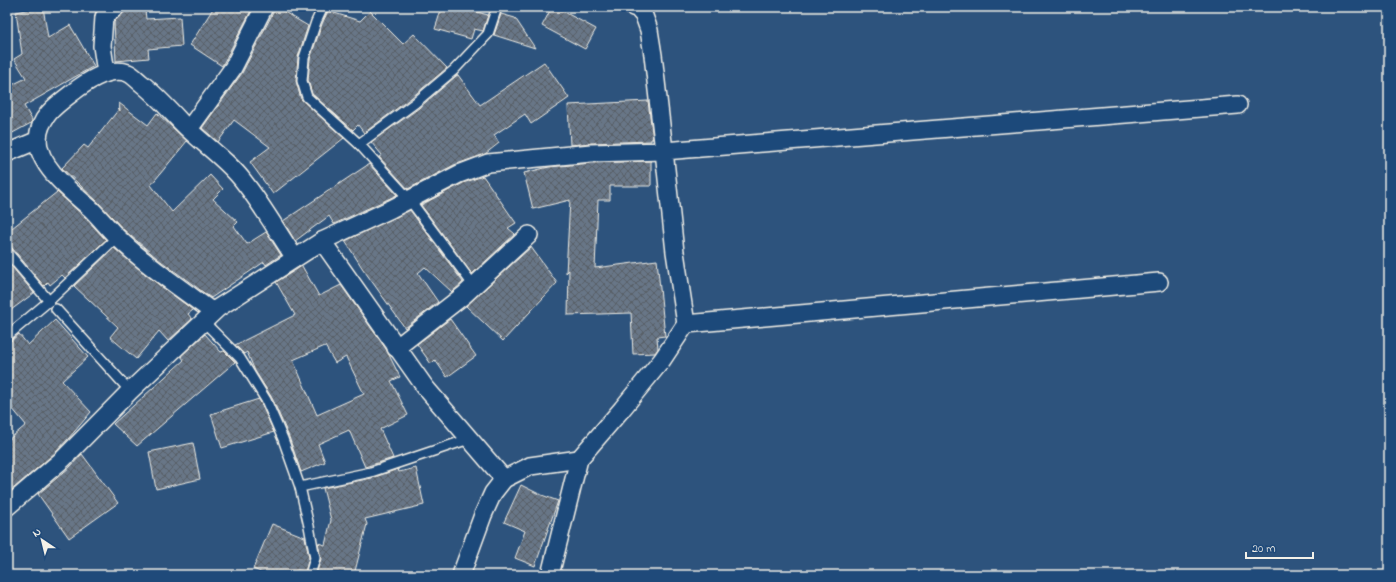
<svg xmlns="http://www.w3.org/2000/svg" width="1396" height="582" font-family="'Indie Flower',sans-serif">
<style>
.building{fill:url(#building-cross-hatch);stroke:#f4f1e8;fill-rule:evenodd}
.lines{fill:none;stroke-linecap:round;stroke-linejoin:round}
.service-casing{stroke:#f4f1e8;stroke-width:12}
.minor-casing{stroke:#f4f1e8;stroke-width:20}
.service{stroke:#1f4a7a;stroke-width:9}
.minor{stroke:#1f4a7a;stroke-width:17}
</style>
<defs>
<pattern id="building-cross-hatch" width="8" height="8" patternUnits="userSpaceOnUse"><rect width="8" height="8" fill="#677687"/><path d="M0 0l8 8M0 8l8-8" fill="none" stroke="#585f66"/></pattern>
</defs>
<rect width="100%" height="100%" fill="#2d537d"/>
<filter id="ink" filterUnits="userSpaceOnUse"><feTurbulence type="fractalNoise" baseFrequency=".025" numOctaves="2"/><feDisplacementMap in="SourceGraphic" scale="8" xChannelSelector="R" yChannelSelector="G"/><feConvolveMatrix kernelMatrix="1 2 1 2 8 2 1 2 1" color-interpolation-filters="sRGB"/></filter>
<g filter="url(#ink)">
<g class="building">
<polygon points="43,7 48,38 70,25 94,66 24,106 32,120 31,123 7,136 7,76 12,85 26,78 14,59 22,54 16,12"/>
<polygon points="214,7 253,7 222,66 190,45"/>
<polygon points="276,7 308,26 298,57 296,81 301,99 344,138 273,194 250,162 270,147 234,120 218,142 202,128 242,73"/>
<polygon points="442,7 459,7 488,15 483,31 474,29 471,39 435,29"/>
<polygon points="552,7 555,7 596,29 585,49 542,26"/>
<polygon points="145,10 146,19 180,17 182,46 148,49 149,58 116,61 114,22 124,12"/>
<polygon points="328,11 360,21 370,11 403,44 414,34 447,68 411,98 364,133 358,125 353,130 312,94 308,80 310,59 322,24"/>
<polygon points="501,14 515,18 535,48 494,35"/>
<polygon points="544,62 569,98 531,124 525,114 494,135 499,143 485,154 454,165 408,189 379,157 382,155 371,142 419,108 456,76 458,75 480,105"/>
<polygon points="648,101 653,139 651,139 651,141 591,143 570,145 568,105"/>
<polygon points="119,103 148,125 157,113 187,141 151,185 172,212 210,175 223,189 213,199 238,222 234,226 247,244 266,232 281,255 266,265 264,262 211,298 158,259 124,230 98,202 62,168 84,145 88,148 119,109 120,111"/>
<polygon points="651,161 651,186 610,186 610,200 598,200 595,268 657,260 665,336 657,337 658,349 655,353 633,354 631,313 568,315 569,270 566,273 570,200 533,209 524,173 549,167 592,163"/>
<polygon points="369,164 397,195 334,224 329,216 295,241 283,221"/>
<polygon points="483,176 516,223 508,228 515,234 472,274 421,205 463,183"/>
<polygon points="57,192 84,216 106,240 65,278 62,275 50,285 48,282 44,286 12,248 7,246 7,232"/>
<polygon points="410,210 463,282 452,292 425,267 418,273 438,302 405,328 363,269 345,241"/>
<polygon points="531,247 557,283 503,341 466,306"/>
<polygon points="114,248 145,274 193,310 188,314 192,319 168,341 159,331 136,359 110,337 118,327 74,286"/>
<polygon points="7,261 34,293 7,313"/>
<path d="M302,266L319,296L341,285L386,349L400,377L391,381L408,415L380,429L393,458L365,467L349,430L318,444L325,462L301,472L289,437L272,398L255,371L247,352L244,354L235,345L295,315L276,282ZM325,346L335,363L346,357L364,394L317,415L293,360Z"/>
<polygon points="450,319 476,356 447,377 435,360 431,364 417,344"/>
<polygon points="55,320 88,357 62,381 91,412 69,438 56,452 7,494 7,441 26,425 7,402 7,342 11,341 19,334 28,345"/>
<polygon points="205,334 221,352 224,351 235,362 137,446 113,424 184,360 181,356"/>
<polygon points="259,399 274,432 222,448 211,414"/>
<polygon points="193,443 200,479 156,489 149,452"/>
<polygon points="82,454 118,503 69,538 38,494 70,467"/>
<polygon points="416,468 424,505 365,519 367,524 354,575 316,574 321,559 318,543 325,545 331,520 323,488 372,478 398,469 399,472"/>
<polygon points="521,485 539,494 558,501 535,566 515,558 525,531 504,522"/>
<polygon points="272,524 305,537 309,558 305,572 297,570 295,575 268,575 253,569"/>
</g>
<g class="lines">
<defs>
<g id="service">
<polyline points="323,7 316,22 304,58 302,81 307,97 359,144 409,199 474,286"/>
<polyline points="359,144 415,103 454,70 488,34 497,7"/>
<polyline points="7,252 49,301 7,336"/>
<polyline points="49,301 117,237"/>
<polyline points="56,309 130,391"/>
<polyline points="203,321 240,358 266,400 283,439 300,487 309,526 315,558 310,575"/>
<polyline points="300,487 371,472 469,439"/>
</g>
<g id="minor">
<polyline points="106,73 102,46 104,17 116,7"/>
<polyline points="189,129 233,68 264,7"/>
<polyline points="7,153 38,140"/>
<polyline points="322,241 425,387 504,479"/>
<path d="M213,312C180,288 146,265 117,237C108,228 100,218 91,209C73,193 37,166 38,139C39,117 56,105 72,93C86,82 109,66 128,73C133,75 137,80 141,83C156,95 168,108 181,122C201,143 227,159 244,182C263,206 278,233 295,258"/>
<polyline points="686,324 1159,282"/>
<polyline points="396,348 464,295 529,235"/>
<polyline points="7,507 63,459 130,391 218,308 322,241 391,209 459,174 488,163 591,153 664,151 653,55 649,30 644,16 637,8 633,7"/>
<polyline points="461,575 483,515 493,493 504,479 530,466 579,459"/>
<polyline points="550,575 579,459 622,409 662,360 686,324 675,252 664,151 1238,105"/>
</g>
</defs>
<use href="#service" class="service-casing"/>
<use href="#minor" class="minor-casing"/>
<use href="#service" class="service"/>
<use href="#minor" class="minor"/>
</g>
</g>
<rect width="1396" height="582" fill="none" stroke="#1f4a7a" stroke-width="24"/>
<rect x="12" y="12" width="1372" height="558" fill="none" stroke="#f4f1e8" stroke-width="1.5" filter="url(#ink)"/>
<g transform="translate(42 540) rotate(325)" stroke="#1f4a7a" stroke-width="3" paint-order="stroke">
<path d="M0-3L7 15L0 10L-7 15Z" fill="#f4f1e8"/>
<text y="-6" font-size="11" font-weight="bold" text-anchor="middle" fill="#f4f1e8">N</text>
</g>
<path d="M1246 552v6h67v-6" fill="none" stroke="#f4f1e8" stroke-width="2"/>
<text x="1252" y="552" font-size="12" fill="#f4f1e8" stroke="#1f4a7a" stroke-width="3" paint-order="stroke">20 m</text>
</svg>
